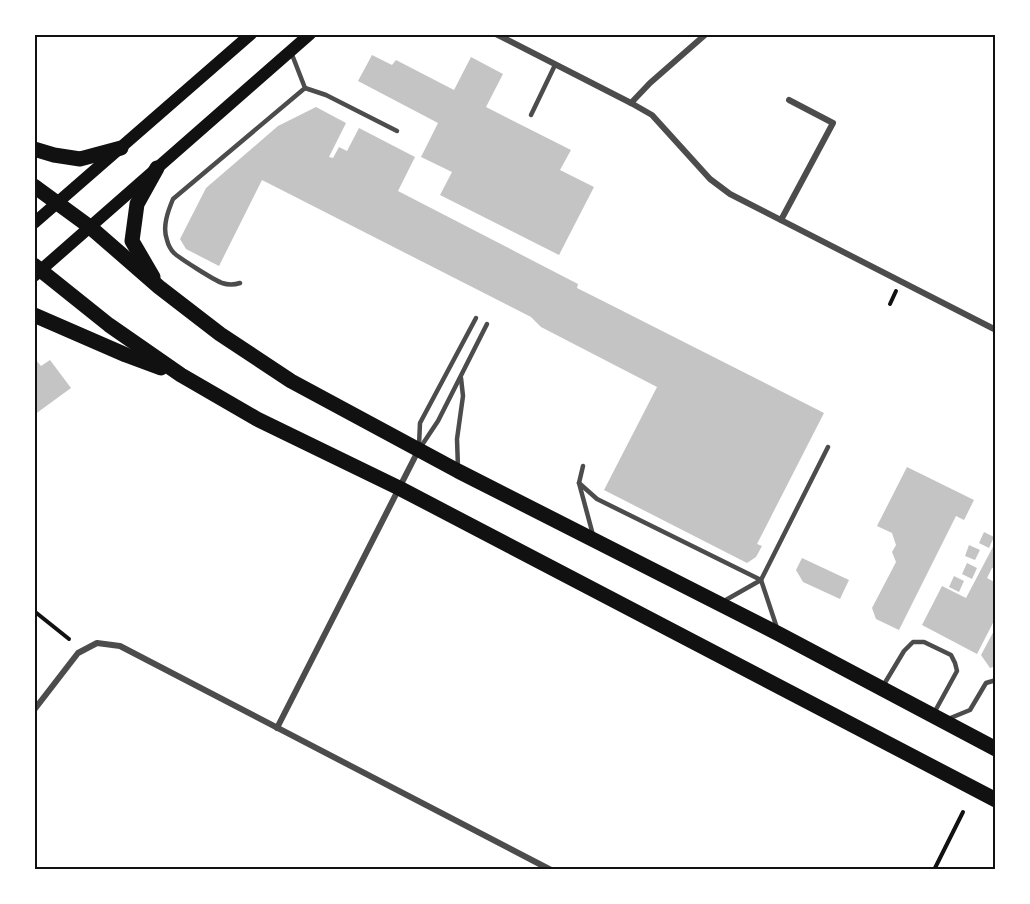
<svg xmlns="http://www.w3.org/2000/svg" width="1030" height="904" font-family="Karla,sans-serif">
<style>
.building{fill:#c4c4c4}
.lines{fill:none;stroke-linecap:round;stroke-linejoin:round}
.path{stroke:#111;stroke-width:4}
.service{stroke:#4c4c4c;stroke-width:4.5}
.minor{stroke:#4c4c4c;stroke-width:6}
.secondary{stroke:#111;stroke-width:12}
.primary{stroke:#111;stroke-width:15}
.neatline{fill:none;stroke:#111;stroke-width:2}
</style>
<rect width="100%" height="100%" fill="#fff"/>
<g class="building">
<polygon points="372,55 392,65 396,60 454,90 471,57 503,74 486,107 571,150 560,170 594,187 559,255 440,195 452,172 421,157 438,123 358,81"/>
<polygon points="316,107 346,123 329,157 333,158 339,147 347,151 359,128 415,157 398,191 578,284 577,288 595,297 824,413 757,544 762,546 756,557 747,563 604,490 657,387 541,327 531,317 262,180 219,266 186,249 180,239 206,188 278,126"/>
<polygon points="34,358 41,366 50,360 71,388 34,415"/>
<polygon points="907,467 974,500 964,520 956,516 899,630 876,619 872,608 896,562 892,552 896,545 892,533 877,526"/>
<polygon points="984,532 994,537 989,548 979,543"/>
<polygon points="996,541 996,569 992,568 987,578 996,583 996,617 977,654 922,625 942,586 966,598"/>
<polygon points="969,545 980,550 975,560 965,556"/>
<polygon points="802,558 849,580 840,599 803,582 796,570"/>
<polygon points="967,563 977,568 972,579 962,574"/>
<polygon points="954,576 964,581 959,592 949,587"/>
<polygon points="996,627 996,666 990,668 981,655"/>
</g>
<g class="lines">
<g class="path">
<polyline points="890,304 896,291"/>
<polyline points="34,611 69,639"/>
<polyline points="934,870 963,812"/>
</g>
<g class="service">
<polyline points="305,88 326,95 397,131"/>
<polyline points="531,115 555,65"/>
<path d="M240,283C234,285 228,285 222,283C214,280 179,258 174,253C171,250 168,244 167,240C162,227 168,211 173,199L305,88L291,52"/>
<polyline points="419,445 420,423 476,318"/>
<polyline points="420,448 438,421 487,324"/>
<polyline points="583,466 579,483 593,535"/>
<polyline points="458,468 457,439 463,396 461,378"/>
<polyline points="579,483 597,499 761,580 777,628"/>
<polyline points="724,601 761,580 828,447"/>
<polyline points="883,686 904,651 913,642 924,642 951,655 955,663 957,671 934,713"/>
<polyline points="948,719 970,710 986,683 996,680"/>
</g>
<g class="minor">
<polyline points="496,34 631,103 652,115 710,179 730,194 996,330"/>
<polyline points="631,103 650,83 706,34"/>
<polyline points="781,220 833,123 789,100"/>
<polyline points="34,710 78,653 97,643 120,646 551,870"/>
<polyline points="277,728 418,451"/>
</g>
<g class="secondary">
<polyline points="34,223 251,34"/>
<polyline points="34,276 310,34"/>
</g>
<g class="primary">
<polyline points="34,149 54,155 80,159 121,148"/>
<polyline points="34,186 90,227 159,287 220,334 291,381 458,471 779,634 996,749"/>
<polyline points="34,265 109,325 181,375 257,419 399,488 996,800"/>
<polyline points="153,277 132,241 137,204 157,168"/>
<polyline points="34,315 126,355 161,368"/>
</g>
</g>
<rect width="1030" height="904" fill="none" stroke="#ffffff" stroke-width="72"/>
<rect x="36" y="36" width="958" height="832" class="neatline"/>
</svg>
